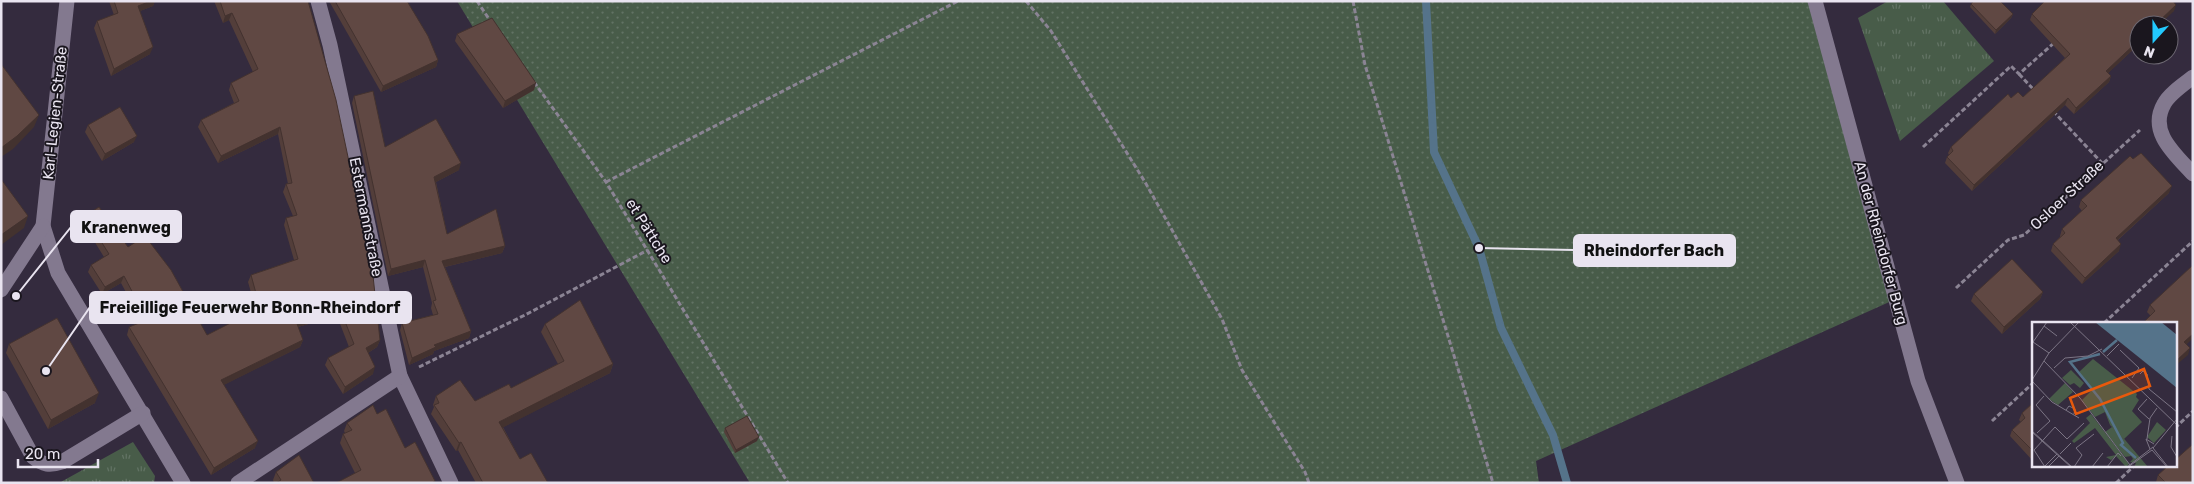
<svg xmlns="http://www.w3.org/2000/svg" width="2194" height="484" font-family="Rubik,sans-serif">
<style>
.grass{fill:url(#grass-dots)}
.park{fill:url(#park-tufts)}
.lines{fill:none;stroke-linecap:round;stroke-linejoin:round}
.stream{stroke:#55738a;stroke-width:8}
.path{stroke:#8b8494;stroke-width:3;stroke-dasharray:5 2.5;stroke-linecap:butt}
.street{stroke:#83798f;stroke-width:15}
.wall{fill:#533e3a}
.shaded-wall{fill:#43322f}
.building{fill:#604843;stroke:#43322f}
.labels{text-anchor:middle;dominant-baseline:central;stroke-width:4;stroke-linejoin:round;paint-order:stroke}
.street-label{font-size:15px;fill:#e9e4f0;stroke:#1a161e}
.inset-river{fill:none;stroke:#55738a;stroke-width:2.5}
.inset-road{fill:none;stroke:#7c7585;stroke-width:1}
.view{fill:#e8590c;fill-opacity:0.15;stroke:#e8590c;stroke-width:2.5}
.inset-edge{fill:none;stroke:#e9e4f0;stroke-width:2.5}
.leader{fill:none;stroke:#e9e4f0;stroke-width:2}
.callout-dot{fill:#e9e4f0;stroke:#1a161e;stroke-width:2}
.callout{fill:#e9e4f0;stroke:#e9e4f0;stroke-width:2}
.callout-label{font-size:16px;text-anchor:middle;font-weight:bold;fill:#111}
</style>
<defs>
<pattern id="grass-dots" width="8" height="8" patternUnits="userSpaceOnUse" patternTransform="scale(1.25)"><rect width="8" height="8" fill="#485c49"/><path d="M2 2h.1M6 6h.1" fill="none" stroke="#627364" stroke-width="1.8" stroke-linecap="round"/></pattern>
<pattern id="park-tufts" width="24" height="20" patternUnits="userSpaceOnUse" patternTransform="scale(1.25)"><rect width="24" height="20" fill="#485c49"/><path d="M3 7l-1-3M5 7V3M7 7l1-3M15 17l-1-3M17 17v-4M19 17l1-3" fill="none" stroke="#627364"/></pattern>
</defs>
<rect width="100%" height="100%" fill="#342b3e"/>
<polygon class="grass" points="457,1 1809,1 1896,299 1536,461 1539,483 750,483"/>
<g class="park">
<polygon points="1888,1 1943,1 1994,61 1900,141 1858,18"/>
<polygon points="133,442 155,476 154,483 59,483"/>
</g>
<g class="lines">
<polyline class="stream" points="1426,1 1434,152 1479,248 1501,328 1553,435 1567,483"/>
<g class="path">
<polyline points="477,1 491,22"/>
<polyline points="1026,1 1051,31 1145,182 1222,319 1242,370 1305,472 1309,483"/>
<polyline points="1353,1 1365,65 1493,483"/>
<polyline points="2019,74 2034,90"/>
<polyline points="534,82 606,182 788,483"/>
<polyline points="2053,111 2102,163"/>
<polyline points="1923,147 2011,66 2019,74 2055,42"/>
<polyline points="606,182 958,1"/>
<polyline points="1956,288 2008,240 2024,235 2140,130"/>
<polyline points="2104,323 2193,241"/>
<polyline points="419,367 525,315 648,250"/>
<polyline points="1992,421 2033,383"/>
<polyline points="2175,428 2193,411"/>
<polyline points="2116,483 2135,465"/>
</g>
<g class="street">
<polyline points="67,1 43,226 58,273 183,483"/>
<polyline points="318,1 330,45 400,376 451,483"/>
<polyline points="1815,1 1918,381 1957,483"/>
<path d="M2193,77C2184,84 2169,94 2164,104C2148,132 2175,154 2193,174"/>
<polyline points="1,290 43,226"/>
<path d="M1,398L33,457C43,465 50,466 62,462L143,413"/>
<polyline points="238,483 400,376"/>
</g>
</g>
<g class="wall">
<polygon points="109,1 155,1 153,6 140,11 150,54 111,76 94,28 97,21 114,15"/>
<polygon points="214,1 308,1 380,340 377,347 368,353 373,374 343,394 325,365 328,358 349,347 337,316 298,327 303,340 300,347 223,385 255,448 211,475 127,335 129,327 142,322 121,283 102,294 88,272 91,265 104,257 83,223 85,216 128,247 207,335 256,310 248,282 251,275 294,260 284,225 286,218 293,216 283,192 286,184 288,184 278,134 218,163 198,127 201,120 234,103 229,90 231,83 253,72 229,20 223,23"/>
<polygon points="329,1 407,1 438,60 436,67 381,92"/>
<polygon points="1971,4 2013,14 2011,18 1995,34 1970,7"/>
<polygon points="2174,11 2139,25 2139,44 2108,73 2111,76 2109,82 2074,114 2065,105 1972,191 1945,163 1947,157 1949,155 1948,153 1951,147 2011,98 2023,97 2065,58 2030,20 2032,14"/>
<polygon points="457,34 534,90 503,108 455,41"/>
<polygon points="354,96 385,147 459,170 436,182 447,234 505,246 502,253 445,267 471,331 469,338 434,351 433,354 409,365 400,330 402,323 433,315 431,308 432,303 423,267 388,276 352,103"/>
<polygon points="88,125 134,142 102,161 85,132"/>
<polygon points="2169,193 2118,240 2119,251 2082,284 2051,251 2053,244 2060,237 2060,236 2062,229 2082,211 2079,207 2081,200"/>
<polygon points="2043,292 2040,299 2002,334 1971,301 1974,294"/>
<polygon points="2150,305 2186,344 2188,355 2147,312"/>
<polygon points="545,324 613,364 610,373 503,427 520,459 548,483 476,483 458,450 456,451 431,414 434,407 433,405 436,396 475,401 511,388 558,364 541,332"/>
<polygon points="9,344 95,403 48,429 6,353"/>
<polygon points="2033,403 2033,461 2010,436 2012,430 2021,422 2019,420 2022,413"/>
<polygon points="377,414 405,448 435,481 435,483 336,483 355,473 340,443 343,434 345,433 344,431 347,423"/>
<polygon points="725,428 757,441 735,453 724,432"/>
<polygon points="2037,465 2045,465 2041,469"/>
<polygon points="276,472 314,483 274,483 273,480"/>
<polygon points="2158,475 2193,483 2156,483 2156,482"/>
</g>
<g class="shaded-wall">
<polygon points="151,1 155,1 153,6 135,13 138,6"/>
<polygon points="2176,5 2174,11 2159,25 2155,25"/>
<polygon points="232,13 229,20 223,23 225,16"/>
<polygon points="2013,14 2011,18 1995,34 1996,30"/>
<polygon points="2139,40 2139,44 2104,77 2106,71"/>
<polygon points="153,47 150,54 111,76 114,69"/>
<polygon points="438,60 436,67 381,92 383,86"/>
<polygon points="2111,76 2109,82 2074,114 2076,108"/>
<polygon points="536,83 534,90 503,108 505,101"/>
<polygon points="2068,98 2065,105 1972,191 1974,185"/>
<polygon points="39,115 34,127 13,149 1,157 1,148"/>
<polygon points="280,127 278,134 218,163 221,156"/>
<polygon points="137,136 134,142 102,161 105,154"/>
<polygon points="461,163 459,170 432,184 434,177"/>
<polygon points="2172,186 2169,193 2113,244 2116,238"/>
<polygon points="28,216 24,228 1,245 1,235"/>
<polygon points="2121,244 2119,251 2082,284 2085,278"/>
<polygon points="505,246 502,253 440,268 442,261"/>
<polygon points="425,260 423,267 388,276 391,269"/>
<polygon points="124,276 121,283 102,294 105,287"/>
<polygon points="2043,292 2040,299 2002,334 2004,327"/>
<polygon points="340,309 337,316 294,328 296,321"/>
<polygon points="471,331 469,338 434,351 433,354 409,365 412,358 434,345"/>
<polygon points="2193,334 2193,338 2182,349 2184,342"/>
<polygon points="303,340 300,347 218,388 221,380"/>
<polygon points="380,340 377,347 363,356 366,348"/>
<polygon points="2190,348 2188,355 2175,366 2175,362"/>
<polygon points="613,364 610,373 496,431 499,422"/>
<polygon points="375,367 373,374 343,394 345,387"/>
<polygon points="99,393 95,403 48,429 51,420"/>
<polygon points="759,437 757,441 735,453 736,450"/>
<polygon points="258,441 255,448 211,475 214,468"/>
<polygon points="461,442 458,450 456,451 459,443"/>
</g>
<g class="building">
<polygon points="114,1 151,1 138,6 153,47 114,69 97,21 118,13"/>
<polygon points="220,1 308,1 336,100 373,276 380,340 366,348 375,367 345,387 328,358 354,344 340,309 296,321 303,340 221,380 258,441 214,468 129,327 147,320 124,276 105,287 91,265 109,254 85,216 99,207 128,247 145,236 171,270 207,335 260,308 251,275 298,259 286,218 297,215 286,184 292,183 280,127 221,156 201,120 239,101 231,83 258,69 232,13 225,16"/>
<polygon points="335,1 407,1 428,36 438,60 383,86"/>
<polygon points="1974,1 2000,1 2013,14 1996,30 1971,4"/>
<polygon points="2045,1 2173,1 2176,5 2155,25 2139,25 2139,40 2106,71 2111,76 2076,108 2068,98 1974,185 1947,157 1953,151 1951,147 2008,94 2011,98 2018,92 2023,97 2070,54 2032,14"/>
<polygon points="492,18 536,83 505,101 457,34"/>
<polygon points="1,64 39,115 17,136 1,148"/>
<polygon points="373,91 385,147 436,119 461,163 434,177 447,234 496,209 505,246 442,261 471,331 434,345 436,347 412,358 402,323 438,314 433,301 436,300 425,260 391,269 354,96"/>
<polygon points="120,107 137,136 105,154 88,125"/>
<polygon points="2141,153 2172,186 2116,238 2121,244 2085,278 2053,244 2065,233 2062,229 2087,206 2081,200 2130,156 2133,159"/>
<polygon points="1,179 28,216 1,235"/>
<polygon points="2012,259 2043,292 2004,327 1974,294"/>
<polygon points="2193,265 2193,334 2184,342 2190,348 2175,362 2175,323 2143,323 2155,311 2150,305"/>
<polygon points="580,300 613,364 499,422 520,459 531,453 548,483 483,483 461,442 459,443 434,405 439,403 436,396 460,380 475,401 509,384 511,388 564,361 545,324"/>
<polygon points="57,318 99,393 51,420 9,344"/>
<polygon points="2033,403 2033,451 2012,430 2025,418 2022,413"/>
<polygon points="373,405 377,414 386,409 405,448 415,442 435,481 432,483 336,483 361,470 343,434 352,430 347,423"/>
<polygon points="747,416 759,437 736,450 725,428"/>
<polygon points="2193,444 2193,483 2166,483 2158,475 2169,465 2175,465 2175,460"/>
<polygon points="299,455 314,483 276,483 281,480 276,472"/>
</g>
<g class="labels">
<g class="street-label">
<text transform="translate(55 113) rotate(-84)">Karl-Legien-Straße</text>
<text transform="translate(2067 195) rotate(-43)">Osloer Straße</text>
<text transform="translate(366 217) rotate(79)">Estermannstraße</text>
<text transform="translate(649 231) rotate(58)">et Pättche</text>
<text transform="translate(1881 243) rotate(75)">An der Rheindorfer Burg</text>
</g>
</g>
<g transform="translate(2032 322)">
<rect width="145" height="145" fill="#342b3e"/>
<path d="M61,37L105,72L104,75L107,78L100,89L110,100L92,117L78,103L73,90L63,95L50,78L60,68L47,50ZM39,48L52,61L48,66L42,61L38,63L30,56ZM33,61L41,70L26,83L17,77ZM125,100L134,108L122,121L115,115Z" fill="#485c49"/>
<path d="M59,92L97,142L94,145L84,134L79,138L74,135L84,133L63,106L42,121L40,119L58,101L54,96ZM80,105L83,106L116,145H102L104,141L98,140L101,137L99,134L93,135L73,110Z" fill="#485c49"/>
<path d="M63,0H129L145,13V66Z" fill="#55738a"/>
<path class="inset-river" d="M71,30L85,18M68,32L38,40L68,77L91,121L89,123L104,136"/>
<path class="inset-road" d="M15,0L1,20L17,31M38,0L145,103M12,4L25,14M88,28L107,46L100,56M75,34L87,22M12,39L48,76L98,143M22,46L33,36L56,34L70,27M108,52L111,49L115,52L117,67L145,90M0,58L17,31L47,0M0,59L20,80L47,96M115,77L106,87L117,97M34,88L37,84L43,87L42,92M0,109L40,145M0,110L39,145M5,111L18,99L4,83L12,74M140,114L139,125L145,135M115,117L118,96L125,86M121,126L145,97M121,126L136,145M118,127L114,117L122,122M28,132L39,121M13,144L25,132M13,145L2,128L23,105L35,117L52,101M16,145L27,134M42,145L50,133L44,126L62,112M60,145L71,131M75,145L86,131L89,134M95,145L121,125M96,145L120,128L135,145"/>
<path class="view" d="M112,47L118,64L44,92L38,76Z"/>
<rect width="145" height="145" class="inset-edge"/>
</g>
<path class="leader" d="M16 296L71 227M1479 248L1574 250M46 371L90 307"/>
<g class="callout-dot">
<circle cx="16" cy="296" r="5"/>
<circle cx="1479" cy="248" r="5"/>
<circle cx="46" cy="371" r="5"/>
</g>
<g class="callout">
<rect x="71" y="211" width="110" height="31" rx="5"/>
<rect x="1574" y="235" width="161" height="31" rx="5"/>
<rect x="90" y="292" width="321" height="31" rx="5"/>
</g>
<g class="callout-label">
<text x="126" y="233">Kranenweg</text>
<text x="1654" y="256">Rheindorfer Bach</text>
<text x="250" y="313">Freieillige Feuerwehr Bonn-Rheindorf</text>
</g>
<rect width="2194" height="484" fill="none" stroke="#e9e4f0" stroke-width="5"/>
<g transform="translate(2154 40) rotate(201)"><circle r="24" fill="#1a161e" stroke="#6d6872"/>
<path d="M0-4L9 19L0 12L-9 19Z" fill="#22c9fe"/>
<text y="-8" font-size="14" font-weight="bold" text-anchor="middle" fill="#e9e4f0">N</text>
</g>
<path d="M18 459v8h80v-8" fill="none" stroke="#e9e4f0" stroke-width="2.5"/>
<text x="25" y="459" font-size="15" fill="#e9e4f0" stroke="#1a161e" stroke-width="4" paint-order="stroke">20 m</text>
</svg>
